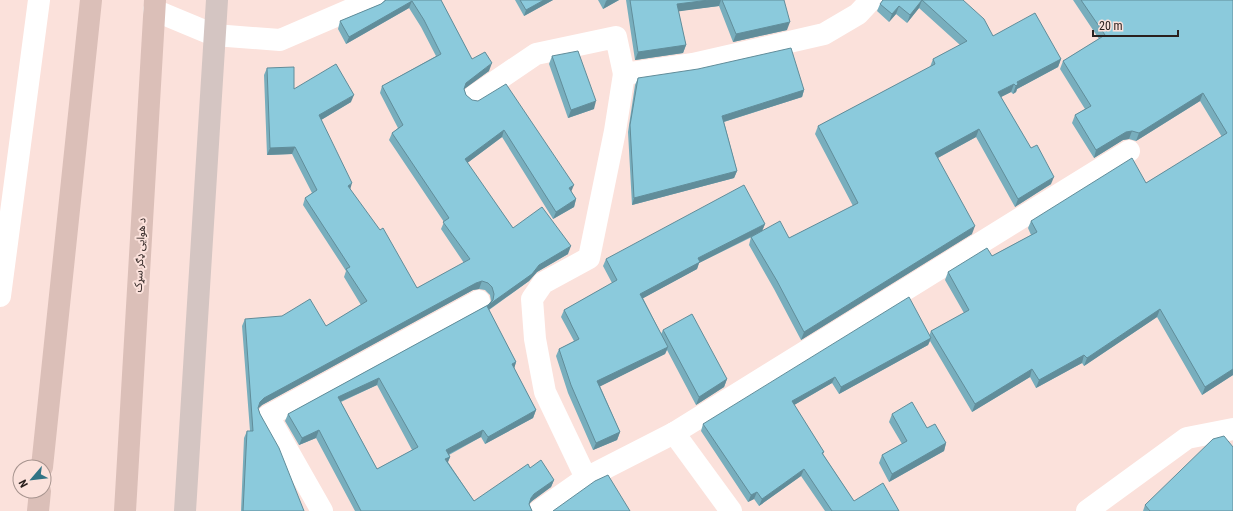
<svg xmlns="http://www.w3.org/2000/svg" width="1233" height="511" font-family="'Roboto Condensed','Noto Sans Arabic',sans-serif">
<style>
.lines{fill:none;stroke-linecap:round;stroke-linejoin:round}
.street{stroke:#fff;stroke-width:22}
.secondary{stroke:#d4c5c2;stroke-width:22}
.primary{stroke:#dbbfb8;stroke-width:22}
.wall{fill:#78aebd;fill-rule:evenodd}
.shaded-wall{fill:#618d9a}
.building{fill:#8bcadc;stroke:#618d9a;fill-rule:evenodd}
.labels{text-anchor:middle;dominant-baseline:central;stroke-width:4;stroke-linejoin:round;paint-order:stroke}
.street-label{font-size:11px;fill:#2a201e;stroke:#fbe1db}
</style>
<rect width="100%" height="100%" fill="#fbe1db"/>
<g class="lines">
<g class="street">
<polyline points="154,10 214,35 280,40 373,0"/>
<polyline points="474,96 536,54 616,37 624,74 693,64 824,34 858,14 871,0"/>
<polyline points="0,296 39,0"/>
<polyline points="674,433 731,511"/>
<polyline points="586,478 545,392 535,339 532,299 543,283 589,258 615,131 624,74"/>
<polyline points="322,511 268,416 479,301"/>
<polyline points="539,511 586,478 674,433 1129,151"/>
<polyline points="1087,511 1187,438 1233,429"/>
</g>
<polyline class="secondary" points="185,511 217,0"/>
<g class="primary">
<polyline points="42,467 91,0"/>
<polyline points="38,511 40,491"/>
<polyline points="125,511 155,0"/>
</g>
</g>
<g class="wall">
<path d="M385,0H441L472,59L489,71L464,89L466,95L571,191L576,199L574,207L553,219L502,137L467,163L513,228L568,254L537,272L529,281L489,310L516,362L514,368L536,410L533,418L485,444L481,437L449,455L450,457L448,462L474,501L530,468L554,480L551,487L532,501L529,504L532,511H355L316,438L299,445L285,421L288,414L488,305L491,301L490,295L485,290L479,289L473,290L262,405L258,408L260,414L304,511H241L244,438L247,431H250L242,326L245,319L326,326L361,305L344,277L346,271L303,205L305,198L312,193L292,154L267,155L264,75L267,68L294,89L351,102L321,120L350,189L417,288L464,263L441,229L444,222L389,140L392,133L398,128L380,93L382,86L436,56L421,27L409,8L346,44L338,29L340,21L381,4ZM377,385L412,450L377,469L341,402Z"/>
<polygon points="515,0 553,0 524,16"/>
<polygon points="598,0 619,0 603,9"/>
<polygon points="626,0 784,0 787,30 733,42 719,6 678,11 686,45 683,53 635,60"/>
<polygon points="883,0 963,0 993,36 1061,59 1058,67 1017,89 1016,92 1013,94 1011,92 1001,97 1051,184 1015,207 976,137 938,158 972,234 801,340 774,289 749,245 751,237 758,234 699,263 697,269 643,298 661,334 663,330 727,379 724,387 696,405 667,350 665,354 600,386 620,432 617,440 593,450 568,393 556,356 559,349 574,341 561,317 564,310 612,283 603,266 606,259 765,224 762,231 789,238 853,206 815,134 818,126 930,67 933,59 960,45 919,8 907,23 896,14 889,22 877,11 880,4"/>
<polygon points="1073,0 1233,0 1233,375 1202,395 1157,317 1084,366 1082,363 1036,388 1030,377 972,412 930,341 928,345 839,394 832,383 794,405 824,452 823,454 854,501 899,511 825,511 801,476 759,506 754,499 748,502 701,431 703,424 929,336 931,331 964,313 945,280 948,272 992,256 1031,235 1028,228 1031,221 1146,183 1222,137 1200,101 1136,141 1129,139 1123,140 1094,158 1072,123 1075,115 1085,109 1060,69 1063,61 1099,39"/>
<polygon points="552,56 594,109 568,118 549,64"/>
<polygon points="638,78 804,90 802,97 724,122 737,171 734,178 632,205 628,132 635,85"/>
<polygon points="892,414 927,428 946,443 944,451 889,482 879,463 882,455 902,444 889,422"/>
<polygon points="1145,505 1233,511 1143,511"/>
</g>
<g class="shaded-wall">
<polygon points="544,0 553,0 524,16 526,10"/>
<polygon points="607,0 619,0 603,9 606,1"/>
<polygon points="709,0 721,0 719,6 674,12 677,4"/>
<polygon points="922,0 919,8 907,23 910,15"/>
<polygon points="412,1 409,8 346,44 349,37"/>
<polygon points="899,6 896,14 889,22 892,14"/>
<polygon points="790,22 787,30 733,42 736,34"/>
<polygon points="686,45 683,53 635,60 638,52"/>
<polygon points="1061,59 1058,67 1017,89 1016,92 1013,94 1017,82"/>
<polygon points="492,63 489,71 463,90 466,83"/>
<polygon points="1014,84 1011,92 995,100 998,92"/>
<polygon points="804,90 802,97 720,123 722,116"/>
<polygon points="1203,93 1200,101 1136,141 1139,133"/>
<polygon points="354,95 351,102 316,123 319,115"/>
<polygon points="596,101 594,109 568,118 571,110"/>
<polygon points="979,129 976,137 932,161 935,153"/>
<polygon points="504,130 502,137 462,167 465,159"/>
<polygon points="1132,131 1129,139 1123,140 1094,158 1096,150 1126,132"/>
<polygon points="295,147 292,154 267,155 270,148"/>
<polygon points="737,171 734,178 632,205 634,198"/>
<polygon points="1054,177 1051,184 1015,207 1018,199"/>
<polygon points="352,183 350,190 348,186"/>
<polygon points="574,185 571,192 569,188"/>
<polygon points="576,199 574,207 553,219 556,212"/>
<polygon points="765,224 762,231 699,263 697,269 638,301 640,294 698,258"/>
<polygon points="975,226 972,234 801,340 804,332"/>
<polygon points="571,246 568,254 537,272 529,281 484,313 487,306 539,265"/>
<polygon points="482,281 479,289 473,290 262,405 258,409 260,402 264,398 476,283"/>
<polygon points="1160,309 1157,317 1084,366 1087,358"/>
<polygon points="931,338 928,345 839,394 841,387"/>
<polygon points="668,347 665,354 595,389 597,381"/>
<polygon points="1084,355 1082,363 1036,388 1039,380"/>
<polygon points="516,362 514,369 512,364"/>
<polygon points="1032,369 1030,377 972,412 975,404"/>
<polygon points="1233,369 1233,375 1202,395 1205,387"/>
<polygon points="835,377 832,383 789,408 792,401"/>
<polygon points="379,378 377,385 335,404 338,397"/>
<polygon points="727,379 724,387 696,405 699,397"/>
<polygon points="536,410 533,418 485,444 488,437"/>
<polygon points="319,430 316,438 299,445 302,438"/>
<polygon points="483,430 481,437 443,457 446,450"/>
<polygon points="620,432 617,440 593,450 596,443"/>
<polygon points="946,443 944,451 889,482 892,474"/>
<polygon points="450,457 447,464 445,459"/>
<polygon points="804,469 801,476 759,506 762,499"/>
<polygon points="554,480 551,487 532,501 528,505 531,498 534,494"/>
<polygon points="757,492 754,499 748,502 751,495"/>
</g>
<g class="building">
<path d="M386,0H441L472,59L485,52L492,63L466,83L464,89L466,95L472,100L478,101L506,84L574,185L569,188L576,199L556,212L504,130L465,159L513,228L542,207L571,246L539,265L532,274L487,306L516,362L512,364L536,410L488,437L483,430L446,450L450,457L445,459L474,501L528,464L530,468L541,460L554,480L534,494L531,498L529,504L532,511H361L319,430L302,438L288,414L488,305L493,300L494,294L492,287L488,283L482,281L476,283L264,398L260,402L258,408L260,414L279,448L304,511H243L247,431H253L245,319L282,316L310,299L326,326L367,301L346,269L350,267L305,198L317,190L295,147L270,148L267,68L294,67V89L336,64L354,95L319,115L352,183L348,186L380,230L383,228L417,288L470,259L443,222L449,218L392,133L403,125L382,86L441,54L424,20L412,1L349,37L340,21L381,4ZM379,378L418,447L377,469L338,397Z"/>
<polygon points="520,0 544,0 526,10"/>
<polygon points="630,0 709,0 677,4 686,45 638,52"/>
<polygon points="722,0 784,0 790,22 736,34"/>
<polygon points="883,0 963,0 984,19 993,36 1035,13 1061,59 1017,82 1018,84 1016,86 1014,84 998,92 1031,148 1037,145 1054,177 1018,199 979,129 935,153 975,226 804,332 777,281 751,237 780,221 789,238 858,203 818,126 935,64 933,59 967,41 922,0 910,15 899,6 892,14 880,4"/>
<polygon points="1081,0 1233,0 1233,369 1205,387 1160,309 1087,358 1084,355 1039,380 1032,369 975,404 931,331 969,310 948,272 987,248 992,256 1037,232 1031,221 1132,158 1146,183 1227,133 1203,93 1139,133 1132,131 1126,132 1096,150 1075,115 1091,106 1063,61 1105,35"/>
<polygon points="791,48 804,90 722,116 737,171 634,198 630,125 638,78 698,69"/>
<polygon points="578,51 596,101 571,110 552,56"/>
<polygon points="744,185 765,224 698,258 700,262 640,294 668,347 597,381 620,432 596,443 571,385 559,349 579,339 564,310 617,280 606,259"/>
<polygon points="909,297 931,338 841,387 835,377 792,401 824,452 822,453 854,501 883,483 899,511 832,511 804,469 762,499 757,492 751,495 703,424"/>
<polygon points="692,314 727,379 699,397 663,330"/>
<polygon points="912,402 927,428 935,424 946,443 892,474 882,455 907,441 892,414"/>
<polygon points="1224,436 1233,447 1233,511 1150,511 1145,505 1213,439"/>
<polygon points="608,475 630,511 553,511 595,481"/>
</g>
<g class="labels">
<g class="street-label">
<text transform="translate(140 255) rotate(-87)">د هوایی ډګر سړک</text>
</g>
</g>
<g transform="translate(32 479) rotate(242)"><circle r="19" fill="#fbe1db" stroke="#a7948f"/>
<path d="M0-3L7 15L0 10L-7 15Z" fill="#317385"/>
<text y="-6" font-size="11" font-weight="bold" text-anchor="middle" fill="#2a201e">N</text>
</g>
<path d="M1093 30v6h85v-6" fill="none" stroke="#2a201e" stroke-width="2"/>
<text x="1099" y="30" font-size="12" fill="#2a201e" stroke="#fbe1db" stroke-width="3" paint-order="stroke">20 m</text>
</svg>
